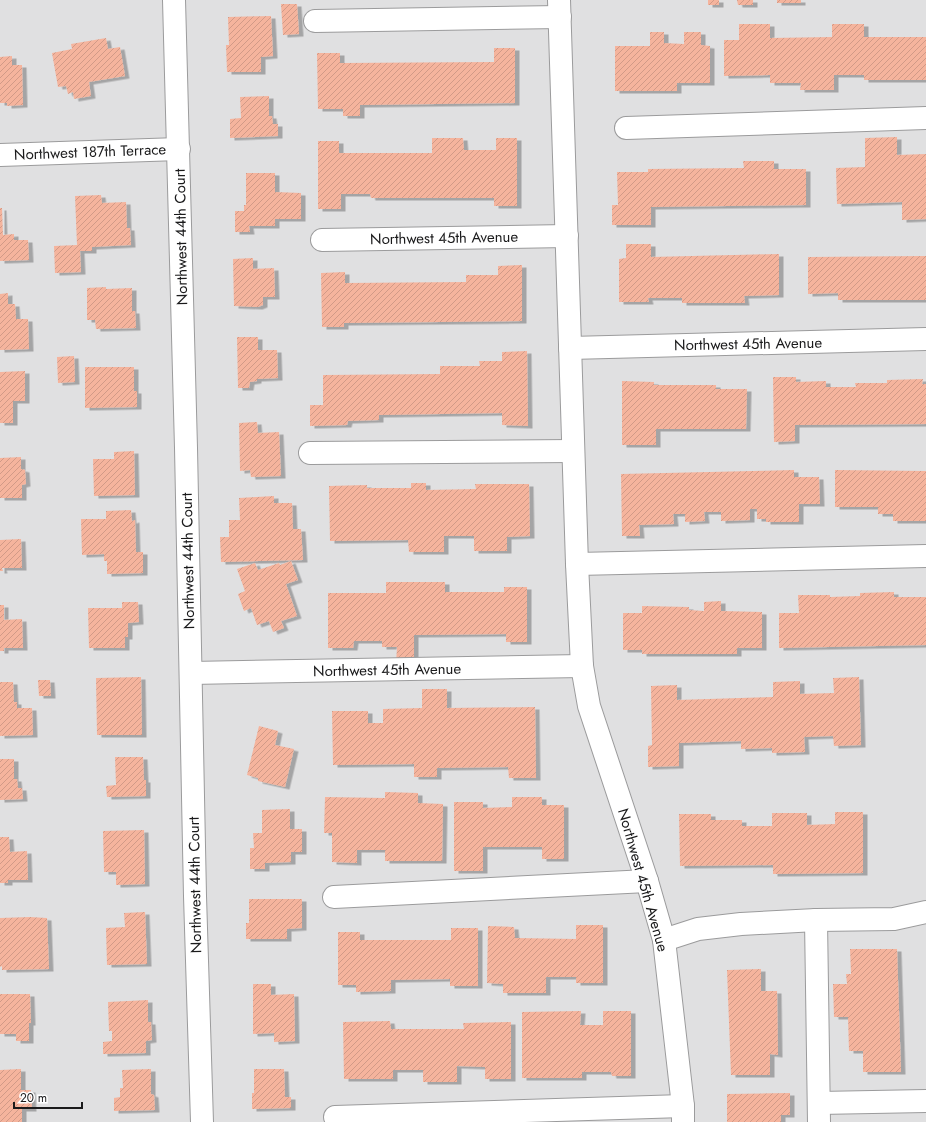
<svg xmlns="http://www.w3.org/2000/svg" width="926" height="1122" font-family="Jost,sans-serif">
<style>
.building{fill:url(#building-hatch);filter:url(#shadow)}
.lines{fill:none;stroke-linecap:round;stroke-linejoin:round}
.street-casing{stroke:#9b9b9c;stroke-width:24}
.street{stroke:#fff;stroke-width:22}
.labels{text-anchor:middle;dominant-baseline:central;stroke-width:3.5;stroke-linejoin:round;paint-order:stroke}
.street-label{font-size:15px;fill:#1a1a1b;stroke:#fff}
</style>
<defs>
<pattern id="building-hatch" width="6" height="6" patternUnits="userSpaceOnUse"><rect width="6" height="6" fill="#f5b49d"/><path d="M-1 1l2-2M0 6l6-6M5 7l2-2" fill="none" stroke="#d19a87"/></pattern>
<filter id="shadow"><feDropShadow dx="4.5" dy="2.5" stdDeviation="0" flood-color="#0004"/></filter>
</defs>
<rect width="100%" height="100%" fill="#e0e0e1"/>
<g class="building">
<rect x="708" y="0" width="11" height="5"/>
<polygon points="737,0 753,0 753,5 738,5"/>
<rect x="777" y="0" width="24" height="3"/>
<polygon points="281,4 297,4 299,34 283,35"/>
<polygon points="271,16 273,56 261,57 261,72 227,72 226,45 229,45 228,17"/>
<polygon points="739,24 770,24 770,38 832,37 832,24 864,24 864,37 926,37 926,80 864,80 864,75 834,75 834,90 800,90 801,83 770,83 770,75 724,76 724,40 739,40"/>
<polygon points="650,32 664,32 664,43 684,44 684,32 701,32 701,45 710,46 710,83 677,83 677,91 615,91 615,46 650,46"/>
<polygon points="106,38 108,49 120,47 125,76 89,82 91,96 74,99 73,92 68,94 66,86 58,87 52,53 72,49 71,44"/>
<polygon points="494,48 515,48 515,103 360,105 360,116 343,116 343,109 318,109 317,53 340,53 340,63 494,62"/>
<polygon points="12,56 12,65 22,65 23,105 7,106 7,103 0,103 0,57"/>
<polygon points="269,96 269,116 272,116 273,124 278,124 278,136 230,138 230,119 241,118 240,97"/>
<polygon points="897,137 897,155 926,154 926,219 902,220 902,202 837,204 836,168 865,167 865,138"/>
<polygon points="432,138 463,138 464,150 496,150 496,138 517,138 517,206 494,206 494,198 371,198 370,194 341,194 341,209 318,209 318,141 339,141 339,153 432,153"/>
<polygon points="743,161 774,161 774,169 806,169 806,205 651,207 651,225 612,225 612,205 618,205 617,172 648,172 648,169 744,168"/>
<polygon points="246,173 275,173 275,192 301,193 301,219 275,219 275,226 249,226 250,232 235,232 235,211 244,211 244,205 246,205"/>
<polygon points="101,195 102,203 126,202 127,228 130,228 131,245 92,247 92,251 80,251 81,272 55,273 54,246 77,245 75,196"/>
<polygon points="0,208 2,208 3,235 14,234 14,240 28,240 29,260 0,261"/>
<polygon points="626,244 651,244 651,257 779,254 779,295 744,296 745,303 682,303 682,298 648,298 649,302 619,302 619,259 626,258"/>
<polygon points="926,256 926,300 838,300 838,293 808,294 808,257"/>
<polygon points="253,258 253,269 274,268 275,297 263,297 263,305 258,307 234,306 233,259"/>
<polygon points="522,265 522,321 344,323 344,327 322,327 321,273 345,272 345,283 466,282 466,275 498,275 498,266"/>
<polygon points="106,287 106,289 132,288 132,311 135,311 136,328 96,329 95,320 87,320 87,288"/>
<polygon points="8,293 8,304 15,304 16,319 28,319 29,349 0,350 0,294"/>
<polygon points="237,337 258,337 258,350 277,350 278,378 257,379 257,381 250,382 249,388 238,388"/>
<polygon points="527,351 528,426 502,425 502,413 379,415 379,420 348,421 347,425 310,426 310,405 323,405 323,375 440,374 440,366 480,366 479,361 502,361 502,352"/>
<polygon points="74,356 75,382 58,383 57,357"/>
<polygon points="85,367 134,367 134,391 137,391 137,407 85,408"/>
<polygon points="25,371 25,401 13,401 13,423 0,423 0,372"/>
<polygon points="773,377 796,377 796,382 826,381 826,387 856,387 855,383 887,383 887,380 923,379 922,384 926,384 926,424 795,425 795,441 774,442"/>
<polygon points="622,381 654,382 654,385 716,385 716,389 747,389 746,429 656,429 656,445 622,445"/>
<polygon points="257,422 258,433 279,432 281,476 251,477 250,470 240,471 239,423"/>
<polygon points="134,451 135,495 94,496 93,459 114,459 114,452"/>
<polygon points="21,457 21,469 25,470 26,484 22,485 22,498 0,498 0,458"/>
<polygon points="794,470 794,477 819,477 820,504 799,504 799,522 766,522 766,519 757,519 757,509 750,509 750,520 721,521 721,512 704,512 705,521 685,522 685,514 673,514 674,524 639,525 640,536 622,536 621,474"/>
<polygon points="835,470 926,471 926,521 893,521 893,514 878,514 878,507 835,507"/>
<polygon points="411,483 426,483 426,490 476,489 475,484 529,484 530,536 507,537 507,551 474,551 474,536 444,536 444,552 409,552 408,540 330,541 329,486 367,485 367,488 411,488"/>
<polygon points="274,496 274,503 292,503 293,529 301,529 303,560 221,562 220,537 229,537 229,520 240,520 239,498"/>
<polygon points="131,510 132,521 135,520 136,552 143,552 143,573 107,574 107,561 104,561 104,554 82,555 81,519 106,519 106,511"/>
<polygon points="21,539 22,568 2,568 3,571 0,571 0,540"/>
<polygon points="291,561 298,580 286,584 297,616 281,621 284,628 273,632 269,621 257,625 251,608 244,611 238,594 245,591 237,569 255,563 258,570 279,563 280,565"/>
<polygon points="386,582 445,582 445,592 504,592 504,587 527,587 527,642 506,642 506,634 414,635 414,664 396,664 397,647 382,647 382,641 354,641 353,648 328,648 328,593 386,593"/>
<polygon points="894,592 894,597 926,597 926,645 779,648 779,613 799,613 798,595 830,595 830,597 860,596 860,593"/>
<polygon points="721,601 721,611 762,612 762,648 737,648 737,654 642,654 642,650 623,650 623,613 642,613 642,606 689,607 689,610 704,611 704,602"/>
<polygon points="122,602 138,602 139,622 128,623 128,637 125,637 125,648 89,648 88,608 122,608"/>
<polygon points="0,605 4,605 4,620 22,619 23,648 4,648 4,651 0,651"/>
<polygon points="141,677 142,735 97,735 96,678"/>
<polygon points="859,677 861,745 834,746 833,736 804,737 805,752 772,753 772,748 741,749 741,741 679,743 679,766 648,767 648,746 652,745 651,686 677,685 677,700 773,697 773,682 800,681 800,694 834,693 833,678"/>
<polygon points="38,680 50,680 51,696 39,696"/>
<polygon points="0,682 13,682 14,702 17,702 17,708 32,708 33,735 0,736"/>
<polygon points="422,689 447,689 447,708 535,707 536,778 509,778 508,767 437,768 437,777 414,777 414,764 333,765 332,711 368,711 368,723 383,723 383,709 422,708"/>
<polygon points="259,726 278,731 275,745 294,749 285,787 258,781 258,778 247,775"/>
<polygon points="115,757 143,757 144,780 146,780 146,796 107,797 106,786 116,785"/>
<polygon points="0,759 14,759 14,779 17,779 18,788 22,788 23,799 0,800"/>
<polygon points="385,792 418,793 418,803 443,804 442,861 385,861 385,850 357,850 357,863 332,862 332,833 324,833 325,797 385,798"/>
<polygon points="512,797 542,797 542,805 564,805 564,859 542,859 542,847 483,847 483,871 454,871 454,802 483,802 483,808 512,807"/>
<polygon points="290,809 290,829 302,829 302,852 291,852 291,862 265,863 265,869 250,869 250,848 254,848 253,833 262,833 262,810"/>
<polygon points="835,812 863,812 863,873 773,874 773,865 680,866 679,814 711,814 711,820 742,820 742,826 772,826 772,813 807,813 807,825 835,824"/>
<polygon points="144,830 145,884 116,885 116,872 104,872 103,831"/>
<polygon points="0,837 9,837 10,852 27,851 28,880 8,880 8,883 0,883"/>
<polygon points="249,899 302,899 302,928 287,929 287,939 246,939 246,923 249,923"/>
<polygon points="145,912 147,964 107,965 106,928 125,927 124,913"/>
<polygon points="30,917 47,918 49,969 2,970 2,966 0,967 0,918"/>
<polygon points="576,925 603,925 603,983 576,983 576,977 546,977 546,993 503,993 503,984 487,983 488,926 514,927 515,938 576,939"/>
<polygon points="451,928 478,928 478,986 450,986 450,979 391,980 391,991 356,992 356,985 338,985 338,932 360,932 360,940 451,940"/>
<polygon points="850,949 897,949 901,1072 863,1072 863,1051 849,1051 848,1017 834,1017 833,984 847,984 846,974 851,974"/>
<polygon points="761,969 761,991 777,991 778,1055 770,1054 770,1075 731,1075 727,970"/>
<polygon points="253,984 271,984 271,995 294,994 295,1041 274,1042 274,1033 253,1034"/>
<polygon points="0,994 30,994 31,1023 29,1023 29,1041 16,1041 16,1034 0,1034"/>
<polygon points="148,1000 148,1022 151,1022 152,1040 146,1041 146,1053 103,1054 103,1042 112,1041 112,1031 109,1031 108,1002"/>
<polygon points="581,1011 580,1025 603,1025 603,1011 631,1011 631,1076 612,1076 611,1072 582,1072 582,1078 522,1078 522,1012"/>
<polygon points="390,1021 391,1029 464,1029 463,1023 511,1022 511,1079 485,1079 485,1067 457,1066 457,1082 423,1082 423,1070 393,1070 393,1079 344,1079 343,1022"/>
<polygon points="21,1069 21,1090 31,1090 32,1109 22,1109 22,1122 0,1122 0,1070"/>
<polygon points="151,1069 151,1094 154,1095 155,1110 114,1111 114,1098 120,1097 120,1088 123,1088 122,1070"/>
<polygon points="254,1069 284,1069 285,1097 291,1097 291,1108 252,1109 252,1093 254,1093"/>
<polygon points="790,1093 790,1115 781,1115 781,1122 727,1122 727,1094"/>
</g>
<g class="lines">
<defs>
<g id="street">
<polyline points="174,0 186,448 195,896 202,1122"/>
<polyline points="559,0 577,564 582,666 589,706 647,881 664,940 683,1106 683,1122"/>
<polyline points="315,21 560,17"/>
<polyline points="626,128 926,118"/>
<polyline points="0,155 179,149"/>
<polyline points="322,240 567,236"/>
<polyline points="570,348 926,339"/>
<polyline points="310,453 573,451"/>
<polyline points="577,564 926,556"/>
<polyline points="191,673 582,666"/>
<polyline points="334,897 647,881"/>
<polyline points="816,920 819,1122"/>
<polyline points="664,940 698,929 741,924 816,920 894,919 926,912"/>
<polyline points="819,1103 926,1101"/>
<polyline points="335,1117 683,1106"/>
</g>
</defs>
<use href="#street" class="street-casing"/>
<use href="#street" class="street"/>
</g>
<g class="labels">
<g class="street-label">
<text transform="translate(90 152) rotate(-2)">Northwest 187th Terrace</text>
<text transform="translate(181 237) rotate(-91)">Northwest 44th Court</text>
<text transform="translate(444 238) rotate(-1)">Northwest 45th Avenue</text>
<text transform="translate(748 344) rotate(-1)">Northwest 45th Avenue</text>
<text transform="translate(188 561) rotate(-91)">Northwest 44th Court</text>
<text transform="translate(387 670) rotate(-1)">Northwest 45th Avenue</text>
<text transform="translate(643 880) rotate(74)">Northwest 45th Avenue</text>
<text transform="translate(195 885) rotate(-91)">Northwest 44th Court</text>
</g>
</g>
<path d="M14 1102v6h68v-6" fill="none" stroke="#1a1a1b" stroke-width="2"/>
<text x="20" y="1102" font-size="12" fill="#1a1a1b" stroke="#ffffff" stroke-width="3" paint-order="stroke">20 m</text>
</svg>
